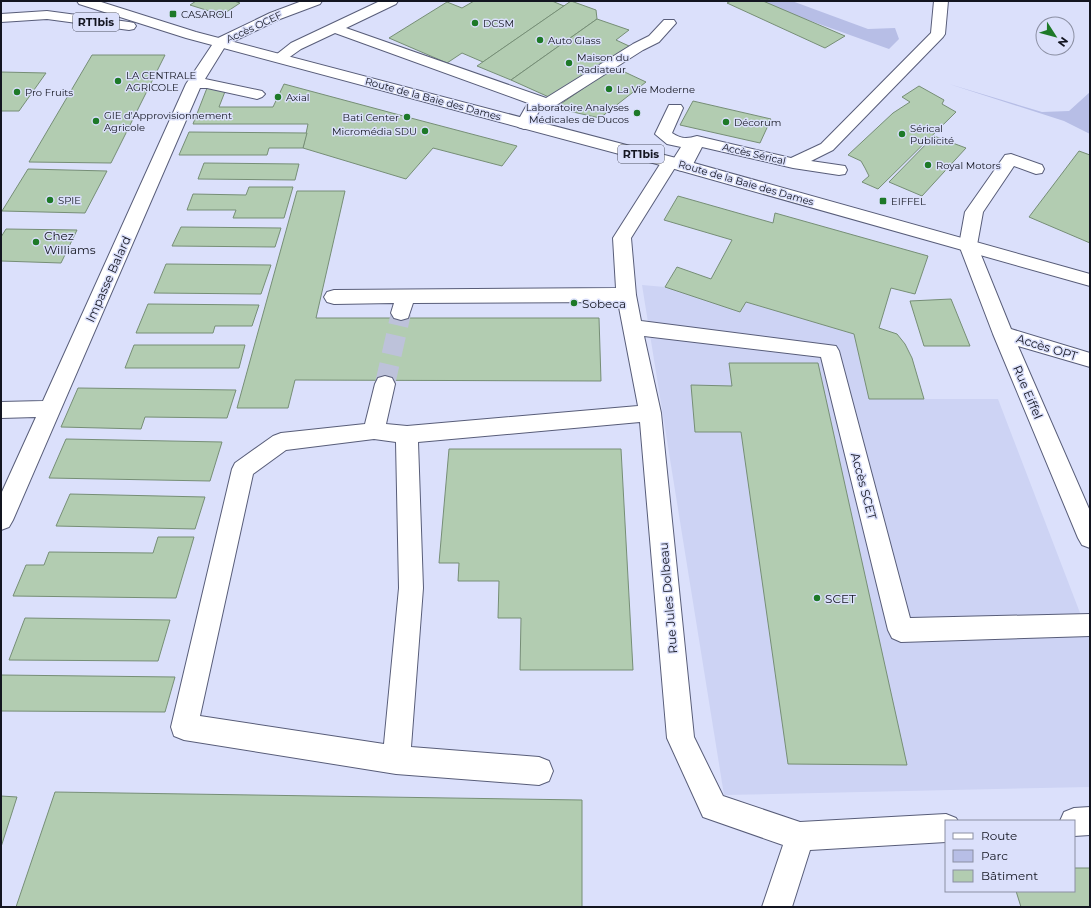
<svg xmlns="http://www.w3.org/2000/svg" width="1091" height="908" font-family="Montserrat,sans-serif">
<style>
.built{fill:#cdd3f4}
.green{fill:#b7bee6}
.building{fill:#b2ccb1;stroke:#768e76}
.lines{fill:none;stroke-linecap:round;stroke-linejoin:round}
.minor-tunnel{stroke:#bdc2da;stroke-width:20;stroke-dasharray:20 10;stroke-linecap:butt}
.minor-casing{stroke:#585d79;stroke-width:2}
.major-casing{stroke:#585d79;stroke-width:2}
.minor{fill:#fff;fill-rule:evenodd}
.major{fill:#fff;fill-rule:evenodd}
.poi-dot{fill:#1d7928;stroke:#dbe0fb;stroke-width:1.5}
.labels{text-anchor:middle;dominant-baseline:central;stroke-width:3;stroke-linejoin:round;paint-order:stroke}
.far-poi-label{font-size:10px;fill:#131520;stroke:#dbe0fb;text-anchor:start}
.far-street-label{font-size:10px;fill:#131520;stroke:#dbe0fb}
.shield{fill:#dbe0fb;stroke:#4f5262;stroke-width:1}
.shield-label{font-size:11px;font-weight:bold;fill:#131520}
.poi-label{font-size:12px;fill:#131520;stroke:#dbe0fb;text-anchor:start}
.street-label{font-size:12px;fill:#131520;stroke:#dbe0fb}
</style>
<rect width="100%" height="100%" fill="#dbe0fb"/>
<polygon class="built" points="642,285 665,287 740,312 746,302 854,334 869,399 998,399 1090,639 1090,787 724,795"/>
<g class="green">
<polygon points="755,1 792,1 868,29 895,28 899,39 889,49"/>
<polygon points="949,84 1042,112 1069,111 1090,92 1090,134 1064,121"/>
</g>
<g class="building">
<polygon points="196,1 234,1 240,3 222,15 190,5"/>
<polygon points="474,1 552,1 564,6 483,62 462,53 447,63 389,38 447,2 462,8"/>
<polygon points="571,1 596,10 597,19 511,80 477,66"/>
<polygon points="731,1 763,1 845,36 825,48 727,3"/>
<polygon points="597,19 629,30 616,40 629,46 551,98 511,80"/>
<polygon points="92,55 165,55 111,163 29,162"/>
<polygon points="614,67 646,82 600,118 555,108"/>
<polygon points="1,72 46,73 19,111 1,111"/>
<polygon points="284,84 407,117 517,146 502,166 433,148 406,179 303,148 308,124 193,124 207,88 226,89 219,107 273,107"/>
<polygon points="919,86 944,100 942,104 956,112 878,189 862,182 869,176 865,168 861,161 848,155 893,113 910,102 902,97"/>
<polygon points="693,101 771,119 760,143 680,125"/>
<polygon points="189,132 307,133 303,148 269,148 267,155 179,155"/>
<polygon points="934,136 966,148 922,196 889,182"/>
<polygon points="1079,151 1090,155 1090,243 1029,217"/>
<polygon points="204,163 299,164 295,180 198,179"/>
<polygon points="28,169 107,171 85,213 2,211"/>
<polygon points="249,187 293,187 284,218 233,218 236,210 187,210 193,194 246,195"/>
<polygon points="297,191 345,191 316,318 599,318 601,381 295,380 288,408 237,408"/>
<polygon points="678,196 773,223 775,213 928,256 915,294 891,288 879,328 897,334 905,344 912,358 924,399 869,399 854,334 746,302 740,312 665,287 677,267 711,279 732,240 664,220"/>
<polygon points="181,227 281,228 275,247 172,246"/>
<polygon points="6,229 77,230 61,263 1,261 1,237"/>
<polygon points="166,264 271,265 261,294 154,293"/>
<polygon points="951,299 970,346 924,346 910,301"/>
<polygon points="148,304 259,305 252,326 215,326 213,333 136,333"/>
<polygon points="134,345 245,345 239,368 125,368"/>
<polygon points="729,363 818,363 907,765 788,764 741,432 695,432 691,385 732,386"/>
<polygon points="78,388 236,390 227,418 145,417 141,429 61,427"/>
<polygon points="66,439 222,442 210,481 49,478"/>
<polygon points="449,449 621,449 633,670 520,670 521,618 498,618 499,581 458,581 459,563 439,563"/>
<polygon points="70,494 205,497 195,529 56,526"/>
<polygon points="158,537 194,537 176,598 13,596 26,565 44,565 49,552 153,553"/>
<polygon points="25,618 170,620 158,661 9,660"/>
<polygon points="1,675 175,677 165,712 1,711"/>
<polygon points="55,792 582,800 582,907 16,907"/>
<polygon points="1,796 17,797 1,847"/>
<polygon points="1074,868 1090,868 1090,907 1021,907 1016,891 1074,891"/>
</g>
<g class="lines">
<polyline class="minor-tunnel" points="385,384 401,313"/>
<defs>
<g id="minor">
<polygon points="302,1 322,1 320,4 280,19 226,45 205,79 262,91 265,94 262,97 257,99 207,88 200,88 13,520 9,527 1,530 1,494 36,417 1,418 1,402 43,401 186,84 216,39 270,13"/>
<polygon points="380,1 398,1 396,4 346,28 546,98 633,44 649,36 664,20 674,20 676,23 659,42 643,50 555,106 542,106 530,127 524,129 518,127 516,124 528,103 335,33 301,49 284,61 274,61 272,58 291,43"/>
<path d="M934,1H948L945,34L943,37L833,150L811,161L845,166L847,170L845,174L839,175L793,168L702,147L690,170L684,171L678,170L676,166L631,238L636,295L641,321L836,346L839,351L910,618L1090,614V636L901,642L892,638L888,630L821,357L644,336L661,413L694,737L723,796L800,822L946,814L956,818L958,821H946V842L810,850L792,907H762L783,845L703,817L667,738L640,422L418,442L423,588L411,747L539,757L549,761L553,771L549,781L539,785L396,774L184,740L174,736L171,727L232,469L235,463L273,436L281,433L365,424L375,384L378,378L385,376L392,378L395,384L386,424L407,426L638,406L618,302L413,303L408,318L401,320L394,318L391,313L394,303L334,304L327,302L324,297L327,292L334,290L616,288L613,238L664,158H674L681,147L667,144L655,134L669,105H681L683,108L672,133C681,139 687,139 697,136L791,158L821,144L931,33ZM374,439L396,442L399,588L384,744L200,716L253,474L286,450Z"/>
<polygon points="1011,154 1042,165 1044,169 1042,173 1036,174 1014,166 983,212 977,245 1011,329 1090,353 1090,367 1018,346 1090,511 1090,548 1082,545 1078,538 993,334 959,245 965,212 1005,155"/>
<polygon points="1090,807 1090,835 1074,836 1074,821 1060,821 1064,812 1074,808"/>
</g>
<g id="major">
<polygon points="77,1 98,1 196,32 676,158 1090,274 1090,286 664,166 186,38 79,4"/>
<polygon points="47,11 129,22 134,23 136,26 134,29 129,30 47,19 1,22 1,14"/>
</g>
</defs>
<use href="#minor" class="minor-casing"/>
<use href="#major" class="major-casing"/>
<use href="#minor" class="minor"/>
<use href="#major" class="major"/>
</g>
<g class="poi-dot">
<rect x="169" y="10" width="8" height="8" rx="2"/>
<circle cx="475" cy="23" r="4"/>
<circle cx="540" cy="40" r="4"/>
<circle cx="569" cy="63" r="4"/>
<circle cx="118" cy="81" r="4"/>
<circle cx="609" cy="89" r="4"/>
<circle cx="17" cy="92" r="4"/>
<circle cx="278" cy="97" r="4"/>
<circle cx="637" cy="113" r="4"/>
<circle cx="407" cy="117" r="4"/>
<circle cx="96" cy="121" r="4"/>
<circle cx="726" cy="122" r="4"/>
<circle cx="425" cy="131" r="4"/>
<circle cx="902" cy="134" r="4"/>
<circle cx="928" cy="165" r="4"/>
<circle cx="50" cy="200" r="4"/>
<rect x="879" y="197" width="8" height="8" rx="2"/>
<circle cx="36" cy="242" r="4"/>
<circle cx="574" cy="303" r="4"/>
<circle cx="817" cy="598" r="4"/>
</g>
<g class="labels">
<g class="far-poi-label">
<text x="181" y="14">CASAROLI</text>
<text x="483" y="23">DCSM</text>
<text x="548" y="40">Auto Glass</text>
<text x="577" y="57">Maison du<tspan x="577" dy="12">Radiateur</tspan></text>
<text x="126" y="75">LA CENTRALE<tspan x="126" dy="12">AGRICOLE</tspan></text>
<text x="617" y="89">La Vie Moderne</text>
<text x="25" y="92">Pro Fruits</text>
<text x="286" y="97">Axial</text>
<text x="629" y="107" text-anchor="end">Laboratoire Analyses<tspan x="629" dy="12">Médicales de Ducos</tspan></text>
<text x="104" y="115">GIE d'Approvisionnement<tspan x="104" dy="12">Agricole</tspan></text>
<text x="399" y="117" text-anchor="end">Bati Center</text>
<text x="734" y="122">Décorum</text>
<text x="910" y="128">Sérical<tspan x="910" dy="12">Publicité</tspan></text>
<text x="417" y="131" text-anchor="end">Micromédia SDU</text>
<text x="936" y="165">Royal Motors</text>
<text x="58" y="200">SPIE</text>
<text x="891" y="201">EIFFEL</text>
</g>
<g class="far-street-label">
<text transform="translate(254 27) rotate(-25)">Accès OCEF</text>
<text transform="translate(433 99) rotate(15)">Route de la Baie des Dames</text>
<text transform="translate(754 154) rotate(13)">Accès Sérical</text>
<text transform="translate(746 183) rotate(16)">Route de la Baie des Dames</text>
</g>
<g class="shield">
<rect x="73" y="13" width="46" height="18" rx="3"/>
<rect x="618" y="145" width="46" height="18" rx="3"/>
</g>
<g class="shield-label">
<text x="96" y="22">RT1bis</text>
<text x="641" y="154">RT1bis</text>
</g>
<g class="poi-label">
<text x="44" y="235">Chez<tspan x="44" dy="14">Williams</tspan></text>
<text x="582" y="303">Sobeca</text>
<text x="825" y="598">SCET</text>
</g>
<g class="street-label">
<text transform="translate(108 279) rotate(-66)">Impasse Balard</text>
<text transform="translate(1047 347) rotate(17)">Accès OPT</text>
<text transform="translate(1028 392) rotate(67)">Rue Eiffel</text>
<text transform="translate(864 486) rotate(75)">Accès SCET</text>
<text transform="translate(668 598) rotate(-95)">Rue Jules Dolbeau</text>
</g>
</g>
<rect width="1091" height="908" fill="none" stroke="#131520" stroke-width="4"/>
<rect x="945" y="820" width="130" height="72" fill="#dbe0fb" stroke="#8b8fa3"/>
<rect x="953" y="833" width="20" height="6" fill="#ffffff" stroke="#8b8fa3"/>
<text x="981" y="840" font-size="12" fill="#131520">Route</text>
<rect x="953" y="850" width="20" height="12" fill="#b7bee6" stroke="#8b8fa3"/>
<text x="981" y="860" font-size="12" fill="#131520">Parc</text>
<rect x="953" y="870" width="20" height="12" fill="#b2ccb1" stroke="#8b8fa3"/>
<text x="981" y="880" font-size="12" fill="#131520">Bâtiment</text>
<g transform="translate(1055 36) rotate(126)"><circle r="19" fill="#dbe0fb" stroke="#8b8fa3"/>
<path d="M0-3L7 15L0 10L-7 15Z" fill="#1d7928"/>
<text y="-6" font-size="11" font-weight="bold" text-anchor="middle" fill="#131520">N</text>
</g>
</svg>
